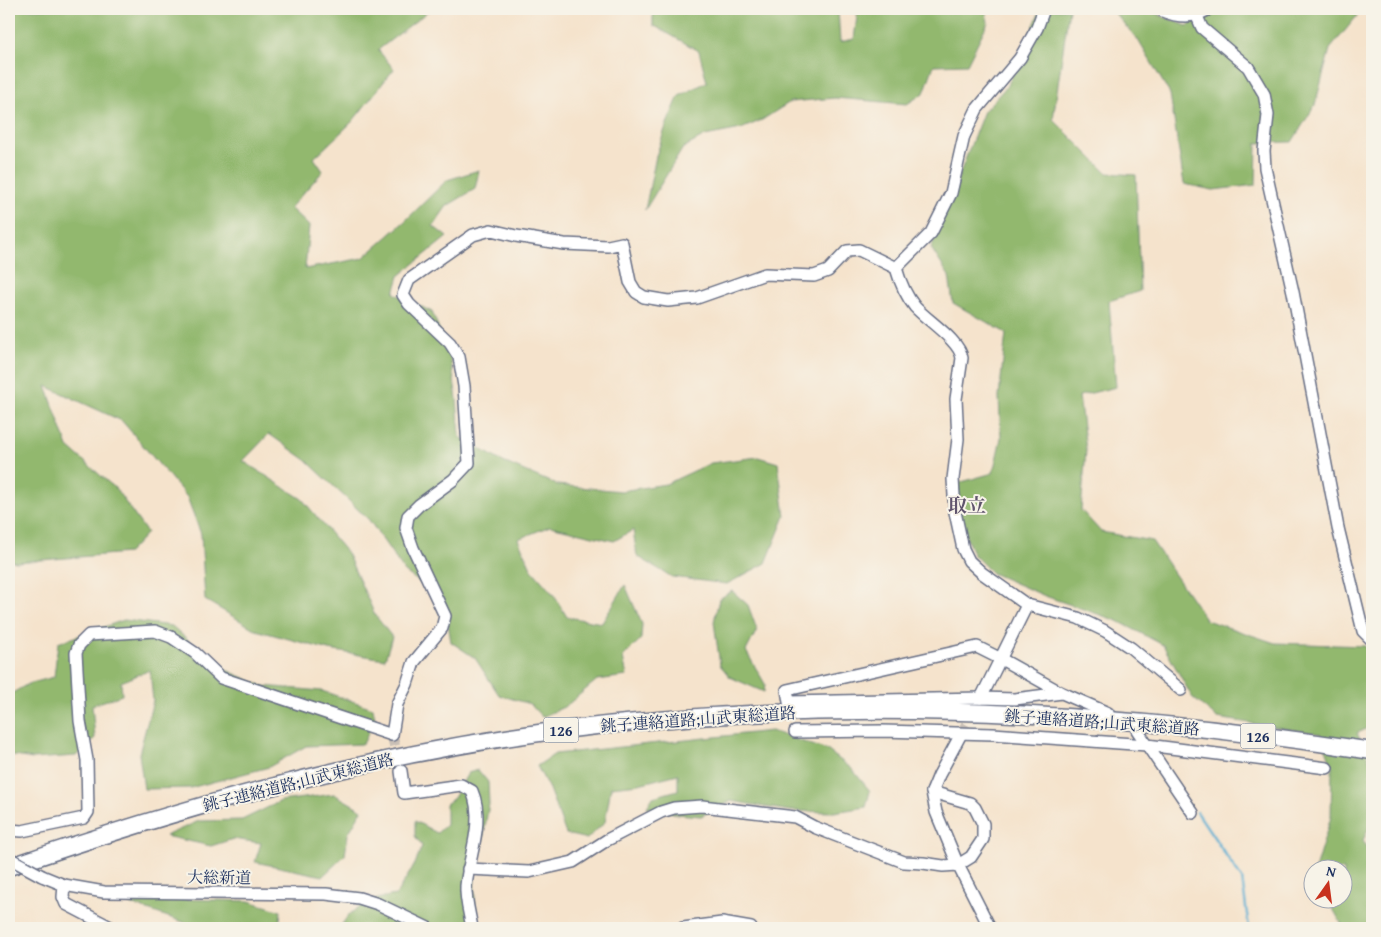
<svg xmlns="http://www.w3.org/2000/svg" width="1381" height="937" font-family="'Gentium Book Plus','Noto Serif JP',serif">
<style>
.forest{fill:#92b86e;stroke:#567466}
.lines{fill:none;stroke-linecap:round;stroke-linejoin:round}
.stream{stroke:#54abd0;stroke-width:2.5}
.minor-tunnel{stroke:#c9bfb6;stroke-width:11;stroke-dasharray:11 5.5;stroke-linecap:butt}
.minor-casing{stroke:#676e84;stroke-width:14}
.major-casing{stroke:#676e84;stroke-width:18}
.highway-casing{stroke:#676e84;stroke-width:19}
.minor{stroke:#fff;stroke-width:11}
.major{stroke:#fff;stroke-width:15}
.highway{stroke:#fff;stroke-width:16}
.minor-bridge-casing{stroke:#676e84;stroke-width:14;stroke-linecap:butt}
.minor-bridge{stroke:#fff;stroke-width:11}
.labels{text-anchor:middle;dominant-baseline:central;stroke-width:4;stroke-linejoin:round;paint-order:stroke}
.shield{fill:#f7f3e8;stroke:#5d6a87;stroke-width:1}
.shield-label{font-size:15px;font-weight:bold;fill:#1b2f5e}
.street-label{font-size:16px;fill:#1b2f5e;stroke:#f7f3e8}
.quarter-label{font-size:19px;font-weight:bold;fill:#60546d;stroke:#f7f3e8}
</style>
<rect width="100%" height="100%" fill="#f7f3e8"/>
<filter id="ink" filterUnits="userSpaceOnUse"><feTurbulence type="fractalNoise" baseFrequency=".02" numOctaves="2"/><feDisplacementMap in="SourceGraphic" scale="10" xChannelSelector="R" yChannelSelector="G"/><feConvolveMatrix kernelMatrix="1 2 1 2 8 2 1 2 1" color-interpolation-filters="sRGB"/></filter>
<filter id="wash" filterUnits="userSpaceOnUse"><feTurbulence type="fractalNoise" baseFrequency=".0096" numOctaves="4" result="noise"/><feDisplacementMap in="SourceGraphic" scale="20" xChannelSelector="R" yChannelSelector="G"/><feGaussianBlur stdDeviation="1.12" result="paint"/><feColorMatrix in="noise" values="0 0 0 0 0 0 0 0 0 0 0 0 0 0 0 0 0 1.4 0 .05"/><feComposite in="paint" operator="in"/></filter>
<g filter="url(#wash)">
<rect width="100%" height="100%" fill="#f5e3cc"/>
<g class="forest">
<polygon points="9,9 431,9 378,50 394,69 352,122 314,158 323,171 290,208 309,226 305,269 363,258 404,222 447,180 479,170 475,189 447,206 433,226 447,237 399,276 394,293 432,312 450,355 457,399 460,437 501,461 557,485 621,491 666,484 711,463 758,457 778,463 785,516 766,563 727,584 672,577 637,556 633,530 614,541 550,526 518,539 532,570 553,594 567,617 602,623 625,585 642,624 641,639 623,657 627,676 597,680 566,706 542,717 530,704 499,695 475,658 451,642 444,599 405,572 369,520 306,460 269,434 243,461 302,499 347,553 375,615 392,637 385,659 329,650 256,630 205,600 201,534 187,497 122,421 46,386 68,447 116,489 147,533 128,553 16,562 9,560"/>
<polygon points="653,9 838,9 840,42 854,39 858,9 985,9 988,22 967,64 934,65 924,93 907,104 835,98 790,102 762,120 741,129 705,136 683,148 645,210 656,156 666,126 679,96 707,82 699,51 653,25"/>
<polygon points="1041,9 1069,9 1053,119 1107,173 1136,175 1140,291 1109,301 1116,387 1079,396 1086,450 1081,510 1101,532 1152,541 1206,620 1275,643 1365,646 1372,653 1372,726 1357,733 1372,765 1372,822 1363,840 1372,859 1372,928 1344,928 1328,900 1344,900 1344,870 1315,869 1331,817 1332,766 1321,734 1217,718 1192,697 1163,645 1118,621 1045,596 992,573 974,555 962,528 958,483 993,473 1001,438 999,397 1006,333 953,303 949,276 931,248 984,111 1008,85"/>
<polygon points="1111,9 1144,9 1187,26 1223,9 1372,9 1372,12 1362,10 1330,49 1315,105 1292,142 1257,143 1256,185 1213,190 1184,184 1170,94 1138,40"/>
<polygon points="732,591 748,605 757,630 746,651 765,684 764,692 730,677 720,665 714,622 719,599"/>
<polygon points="124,620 172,626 217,666 263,686 322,691 373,708 375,719 363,744 306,746 269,767 190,788 144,789 139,754 153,701 150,670 121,682 122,695 92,705 95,738 76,756 33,759 9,755 9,695 28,684 54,677 58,643"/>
<polygon points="771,731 827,750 852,769 870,791 866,807 834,812 790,811 731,801 701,816 678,814 647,807 653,797 678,790 678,774 639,784 611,787 605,822 587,839 566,834 549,789 537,766 555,754"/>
<path d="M478,770L488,782L489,804L481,849L474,865L475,904L478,917L477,928H340C350,907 374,898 396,895L415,864L422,846L415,836V821L437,833L446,825V804L454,798L468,773Z"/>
<polygon points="334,794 362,810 348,834 345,855 323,876 255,862 261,843 233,839 211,846 165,836 199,821 242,820 281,801"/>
<polygon points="177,899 249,901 281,911 279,928 211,928 186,923 118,900"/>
</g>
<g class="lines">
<polyline class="stream" points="1197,812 1242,879 1249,928"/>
</g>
</g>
<g filter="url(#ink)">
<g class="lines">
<g class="minor-tunnel">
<polyline points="961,734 976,708"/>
<polyline points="392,735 399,764"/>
</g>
<defs>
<g id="minor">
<polyline points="1196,14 1202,28 1248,67 1264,94 1268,115 1264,151 1265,168 1293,292 1338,528 1363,631 1372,640"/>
<polyline points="896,268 931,233 951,193 964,136 977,109 1020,58 1037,28 1044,9"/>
<polyline points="1062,693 1015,699 981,698 789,702 787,690 977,647 1001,659 1062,693 1108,713"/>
<polyline points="981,698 1027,605"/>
<polyline points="1137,730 1193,813"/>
<polyline points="795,732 882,731 993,734 1147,745 1327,768"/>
<polyline points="961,734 939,775 932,792 936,812 958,865 990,928"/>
<path d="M401,771L404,793L461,785L472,791C485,821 469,855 466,886C465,899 470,915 472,928"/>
<path d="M9,830L22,831L84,818L88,812L87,760L80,721L76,653L79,645L89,635L155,631L171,637L195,653L221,678L392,735L397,704L407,684L414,662L442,628L445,616L413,548L406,528L408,516L419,505L453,480L469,463L464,386L459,357L450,343L409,304L403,295L409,280L473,235L491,230L516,236L564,244L608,246L622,243L630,282L636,292L644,297L668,301L697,298L765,274L814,276L828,271L847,251L859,250L896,268C900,282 906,296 915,307C928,321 960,341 962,358L956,399L958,439L953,479L955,512L963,549L969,561L982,573L1027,605L1078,618L1105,631L1131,648L1181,690"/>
<polyline points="468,869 529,872 573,862 607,840 661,812 674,808 702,806 795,817 814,827 904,862 923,863 943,866 958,865 971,857 983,839 983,824 975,808 970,803 932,792"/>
<polyline points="42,876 64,885 104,892 326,894 359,898 378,904 428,928"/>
<polyline points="64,885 63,897 66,904 112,928"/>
<polyline points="683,928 722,923 751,928"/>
</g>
<path id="major" d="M1163,9C1177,15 1192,16 1205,9"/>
<path id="highway" d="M9,867C186,806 368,755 554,731C826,696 1103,709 1372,751"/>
</defs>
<use href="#minor" class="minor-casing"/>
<use href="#major" class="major-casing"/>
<use href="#highway" class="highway-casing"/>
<use href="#minor" class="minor"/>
<use href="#major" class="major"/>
<use href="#highway" class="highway"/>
<defs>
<polyline id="minor-bridge" points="9,858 42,876"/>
</defs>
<use href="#minor-bridge" class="minor-bridge-casing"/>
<use href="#minor-bridge" class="minor-bridge"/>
</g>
</g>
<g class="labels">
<g class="shield">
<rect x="543.5" y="717.5" width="35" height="25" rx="4"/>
<rect x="1240.5" y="723.5" width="35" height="25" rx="4"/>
</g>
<g class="shield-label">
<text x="561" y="730">126</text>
<text x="1258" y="736">126</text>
</g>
<g class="street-label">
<text transform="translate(698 719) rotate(-4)">銚子連絡道路;山武東総道路</text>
<text transform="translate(1102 722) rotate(4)">銚子連絡道路;山武東総道路</text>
<text transform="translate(298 782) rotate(-14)">銚子連絡道路;山武東総道路</text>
<text transform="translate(219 877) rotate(1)">大総新道</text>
</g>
<g class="quarter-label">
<text x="967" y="505">取立</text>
</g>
</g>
<rect width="1381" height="937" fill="none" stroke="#f7f3e8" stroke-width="30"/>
<g transform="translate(1328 884) rotate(14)"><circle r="24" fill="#f7f3e8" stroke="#9fa5b1"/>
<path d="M0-4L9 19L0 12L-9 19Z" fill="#c8321e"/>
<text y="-8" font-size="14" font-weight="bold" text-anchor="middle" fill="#1b2f5e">N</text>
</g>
</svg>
